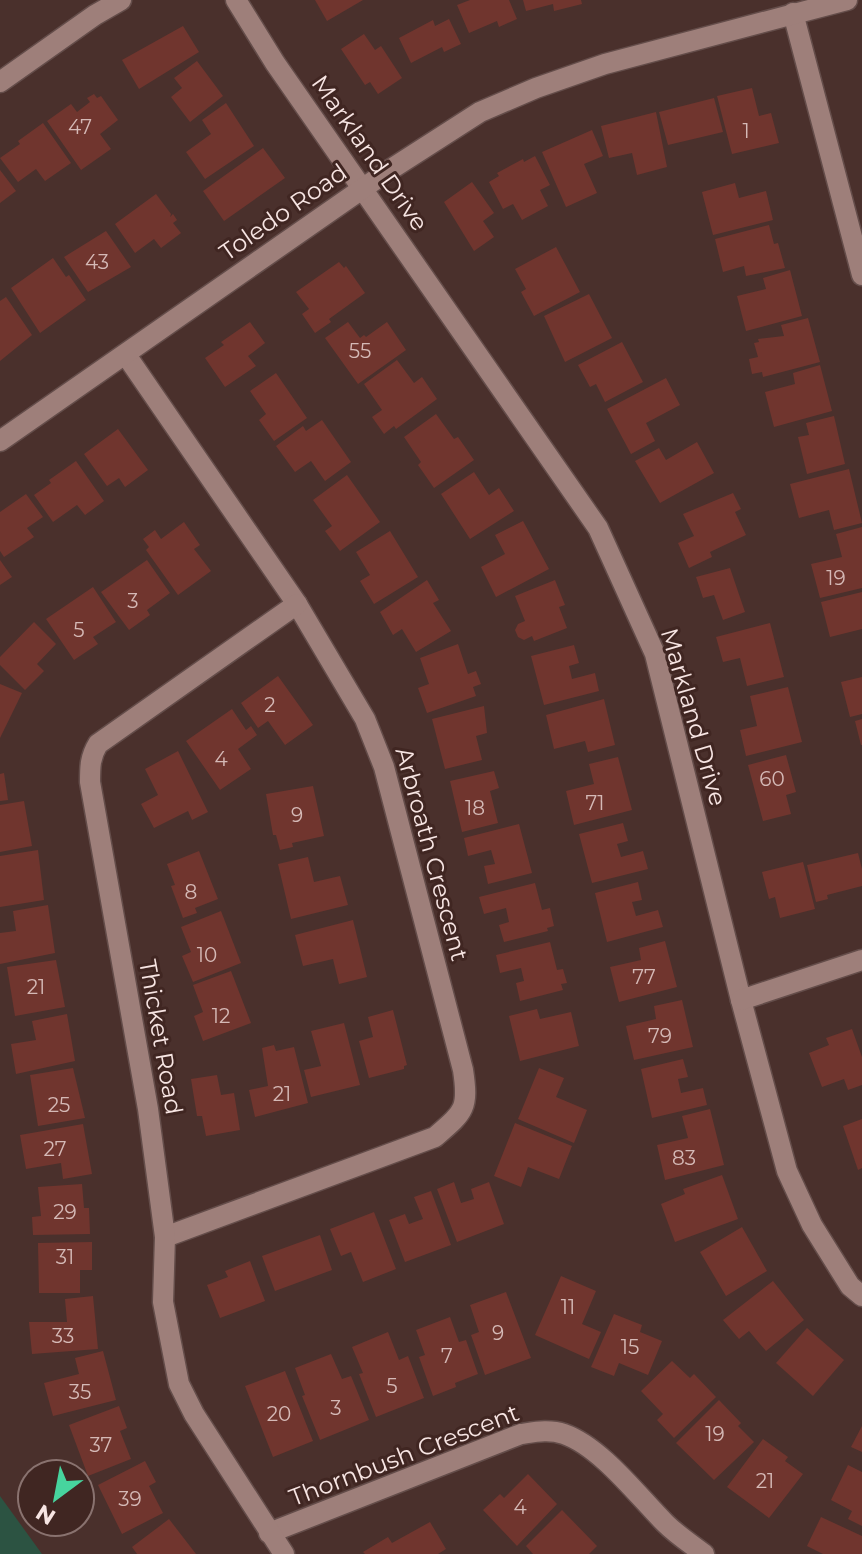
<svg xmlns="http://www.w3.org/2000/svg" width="862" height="1554" font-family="Montserrat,sans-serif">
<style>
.green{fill:#2c5342}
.building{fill:#70352e}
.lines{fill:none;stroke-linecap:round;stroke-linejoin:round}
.street-casing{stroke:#644d4a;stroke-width:23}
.street{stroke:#9e7f7a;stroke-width:20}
.labels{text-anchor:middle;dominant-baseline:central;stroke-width:6;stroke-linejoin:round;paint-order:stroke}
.number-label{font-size:20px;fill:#d5b9b6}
.street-label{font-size:24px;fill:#f7e5e3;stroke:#402622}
</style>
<rect width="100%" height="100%" fill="#4a302c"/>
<polygon class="green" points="0,1496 42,1554 0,1554"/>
<g class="building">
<polygon points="315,0 363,0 327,21"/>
<polygon points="470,0 509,0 517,19 499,27 497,21 469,33 457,5"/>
<polygon points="523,0 581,0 582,4 554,11 553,4 526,11"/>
<polygon points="449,19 461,44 444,52 442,47 411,63 399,38 433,20 435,26"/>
<polygon points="183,26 199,52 139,89 122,60"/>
<polygon points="364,34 375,50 381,46 402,78 378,94 370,82 365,85 341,49"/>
<polygon points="197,61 223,96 190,122 171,97 182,88 174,78"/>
<polygon points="752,88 759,116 771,113 779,143 732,154 717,96"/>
<polygon points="94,94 97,98 101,96 118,120 100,134 111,149 81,170 47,121 71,104 77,112 90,102 87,98"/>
<polygon points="714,98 723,132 668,145 659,112"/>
<polygon points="226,103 254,146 205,179 186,152 211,134 202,120"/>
<polygon points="656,112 667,167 637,175 632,153 609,158 601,126"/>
<polygon points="43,123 71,163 45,181 36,169 18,182 0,158 20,144 18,141"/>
<polygon points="592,130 603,156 584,164 597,193 566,207 542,152"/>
<polygon points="263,148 285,178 224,221 203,191"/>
<polygon points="535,156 550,185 540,190 548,206 522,220 513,204 503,209 489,182 499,176 497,173 523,159 524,162"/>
<polygon points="0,170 16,191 0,203"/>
<polygon points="472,182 494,213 483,221 494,237 474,251 444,202"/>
<polygon points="735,183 739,198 766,191 773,220 713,235 702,192"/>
<polygon points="156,194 171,214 170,217 173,214 177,220 173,223 181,233 161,248 154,239 135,253 115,224"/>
<polygon points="769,225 774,244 778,243 785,268 746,276 744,266 723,272 715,239"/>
<polygon points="106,231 131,267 88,292 64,257"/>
<polygon points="556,247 580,292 534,316 521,292 526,289 515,269"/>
<polygon points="53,258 66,277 69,275 86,300 40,333 11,288"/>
<polygon points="339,262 344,268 346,266 365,293 329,319 331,322 315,333 302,314 309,309 296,292"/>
<polygon points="790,270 802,316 746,331 737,296 766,289 763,278"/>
<polygon points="589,294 612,338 565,362 544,316"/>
<polygon points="6,297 32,335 0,361 0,301"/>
<polygon points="808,318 820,362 763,377 762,372 752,374 749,359 758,357 754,343 759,342 758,339 784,336 781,325"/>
<polygon points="250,322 265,343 248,356 256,366 225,387 205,358 224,345 221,342"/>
<polygon points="348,322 360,338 364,335 366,337 387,322 406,350 358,384 325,338"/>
<polygon points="622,342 643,382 605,402 596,384 590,387 578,365"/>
<polygon points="397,360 414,383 422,377 437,399 396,429 394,426 384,434 372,417 382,410 364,384"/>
<polygon points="820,365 832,411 774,427 765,392 795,384 793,373"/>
<polygon points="276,373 307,418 274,441 259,420 266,414 250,391"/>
<polygon points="666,378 680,405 646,423 655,441 631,454 607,409"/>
<polygon points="436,414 454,439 458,437 474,460 434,488 418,465 421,462 404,437"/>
<polygon points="834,416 845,464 807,474 798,437 809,435 806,423"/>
<polygon points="322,420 351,462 325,481 311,461 295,472 276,446 303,426 306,431"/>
<polygon points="118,429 148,470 125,487 119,478 107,486 84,454"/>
<polygon points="697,442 714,473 660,503 635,461 659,448 666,460"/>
<polygon points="76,461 104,501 85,515 77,505 53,522 34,495 51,483 49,480"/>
<polygon points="849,469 862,523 834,530 829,510 799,518 790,484"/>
<polygon points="474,472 489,495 499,488 514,511 470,539 441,494"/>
<polygon points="347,475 380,522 340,551 325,531 332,526 313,500"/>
<polygon points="733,493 741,509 735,512 746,535 710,552 712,557 689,568 678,543 694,536 683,514"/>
<polygon points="26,494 43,517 27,528 34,537 4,557 0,551 0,512"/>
<polygon points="523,521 549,569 496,597 481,567 505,554 495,535"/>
<polygon points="184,522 200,545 194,549 211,571 178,595 146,550 149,547 143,539 155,530 161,539"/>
<polygon points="862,527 862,588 820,598 811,564 842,557 836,534"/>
<polygon points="390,531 418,577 374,604 360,581 370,575 356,552"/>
<polygon points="0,560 12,577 0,585"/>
<polygon points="147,560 170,593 147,610 150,615 129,630 101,592"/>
<polygon points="730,568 745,612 723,620 714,595 703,598 696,577"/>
<polygon points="427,580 439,600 433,603 451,631 416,652 402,629 393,635 380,612"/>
<polygon points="555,580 565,605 559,607 567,628 534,641 532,636 524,640 518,637 515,630 518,624 525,621 515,596"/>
<polygon points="93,587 116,622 93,637 98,644 74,660 46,619"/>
<polygon points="862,592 862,629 830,637 821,602"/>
<polygon points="34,622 56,644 37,664 44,671 25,690 0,665 0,657"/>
<polygon points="770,623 784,677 747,686 740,658 723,662 716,637"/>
<polygon points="458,644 468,674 476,671 481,684 473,687 476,696 427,713 418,688 429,684 420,658"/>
<polygon points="574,645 579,663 569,666 572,679 595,673 599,691 544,705 531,656"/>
<polygon points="278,676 313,725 285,745 268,721 258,728 241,703"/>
<polygon points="862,677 862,714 850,717 841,682"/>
<polygon points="0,684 22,693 0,738"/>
<polygon points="788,687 802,742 746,756 740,730 757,726 750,696"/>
<polygon points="604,699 615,745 588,752 585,741 554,749 546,715"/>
<polygon points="484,706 487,733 476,736 482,760 445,769 432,719"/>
<polygon points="232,709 246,730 251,726 257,735 238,749 251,769 220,790 186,741"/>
<polygon points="862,719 862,745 861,745 855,721"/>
<polygon points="178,751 208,812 192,820 188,811 154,828 141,804 158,795 145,769"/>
<polygon points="786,755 796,792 786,795 791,814 763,821 748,765"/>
<polygon points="618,757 632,810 574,825 566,791 594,784 589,764"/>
<polygon points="494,771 499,788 490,791 498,823 462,832 450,781"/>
<polygon points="4,773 8,800 0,801 0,774"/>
<polygon points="313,786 324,836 292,843 293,847 280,850 276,835 273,835 266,794"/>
<polygon points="24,801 32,846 0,852 0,805"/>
<polygon points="623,823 628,841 617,844 621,857 643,851 648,869 592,883 579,834"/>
<polygon points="519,824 532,873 488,884 484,866 495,864 491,850 468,856 464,838"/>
<polygon points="38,850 44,900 0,907 0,856"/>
<polygon points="199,851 218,899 195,908 197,913 183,918 171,886 175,885 167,864"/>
<polygon points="858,853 862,869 862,886 827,895 828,899 816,902 807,865"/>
<polygon points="308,857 314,882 340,876 348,905 291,919 278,864"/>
<polygon points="803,862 815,909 780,918 775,897 769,899 762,872"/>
<polygon points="638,882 642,900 632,902 636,916 658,910 663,927 607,942 595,893"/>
<polygon points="535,883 542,910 550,908 554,926 547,928 548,931 504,942 499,925 509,922 506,908 484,914 479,897"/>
<polygon points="48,905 55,953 0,964 0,933 16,931 13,911"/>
<polygon points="221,911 241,963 193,982 182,956 191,952 181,927"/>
<polygon points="353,920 367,977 339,984 333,959 303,966 295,935"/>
<polygon points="665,941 677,987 619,1002 610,967 641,960 639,948"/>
<polygon points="550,942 557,970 563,969 567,983 561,984 563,990 520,1001 516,983 524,981 521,968 500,973 496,955"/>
<polygon points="56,960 65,1007 15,1016 7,967"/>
<polygon points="231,971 251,1023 203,1041 194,1016 203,1012 193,985"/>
<polygon points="682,1000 693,1047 634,1060 626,1026 656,1019 654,1006"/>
<polygon points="537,1009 540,1019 571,1012 579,1046 520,1061 509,1016"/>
<polygon points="393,1010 407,1065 404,1066 404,1069 369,1078 359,1041 373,1037 368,1017"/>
<polygon points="67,1014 75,1061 16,1074 11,1044 36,1040 32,1021"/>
<polygon points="344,1023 360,1085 311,1097 304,1070 321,1066 311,1031"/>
<polygon points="852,1029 862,1057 862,1085 848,1090 844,1079 822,1087 809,1053 829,1045 826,1038"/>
<polygon points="274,1045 276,1051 294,1047 308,1103 255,1117 249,1090 268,1086 262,1048"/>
<polygon points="683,1059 688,1077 678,1079 681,1093 703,1088 707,1105 652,1118 641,1069"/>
<polygon points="73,1068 85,1118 38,1126 30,1075"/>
<polygon points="539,1068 564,1078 556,1097 587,1110 574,1143 518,1119"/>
<polygon points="217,1075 221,1095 234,1093 240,1130 206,1136 202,1116 197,1116 191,1079"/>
<polygon points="710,1109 724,1165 665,1180 657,1145 688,1138 682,1116"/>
<polygon points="862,1119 862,1168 858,1170 843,1126"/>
<polygon points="515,1123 572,1146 559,1179 528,1167 521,1187 494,1176"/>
<polygon points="83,1124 92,1174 63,1179 61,1163 26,1169 20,1135"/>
<polygon points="722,1175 738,1219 675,1242 661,1204 685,1194 683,1189"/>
<polygon points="454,1182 461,1203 474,1199 471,1189 489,1182 504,1224 457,1242 437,1189"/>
<polygon points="82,1184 84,1208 89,1208 90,1234 33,1235 32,1217 41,1216 38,1187"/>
<polygon points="431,1191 451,1245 405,1262 389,1220 405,1214 409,1224 423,1219 414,1197"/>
<polygon points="374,1212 396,1269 363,1282 351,1252 341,1256 330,1229"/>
<polygon points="742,1227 767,1271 726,1296 700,1252"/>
<polygon points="320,1235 332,1270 275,1291 262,1256"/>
<polygon points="92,1242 92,1270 80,1270 80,1293 39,1293 38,1243"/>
<polygon points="250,1261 265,1301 220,1318 207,1285 228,1277 225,1271"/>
<polygon points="561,1276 596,1291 582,1324 601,1332 589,1359 535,1335"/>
<polygon points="773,1281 804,1320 766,1351 749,1331 739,1339 723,1320"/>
<polygon points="506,1292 531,1358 485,1375 471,1335 479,1332 470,1305"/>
<polygon points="93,1296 98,1349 32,1354 29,1322 67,1322 65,1299"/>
<polygon points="614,1314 642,1325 640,1332 662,1341 648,1375 619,1363 614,1376 591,1367"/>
<polygon points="450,1317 459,1342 466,1340 478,1374 455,1383 456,1387 433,1396 419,1357 425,1355 416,1330"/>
<polygon points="807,1328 844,1360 813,1396 776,1363"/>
<polygon points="388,1332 399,1360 408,1356 424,1398 376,1417 359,1374 363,1373 352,1347"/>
<polygon points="103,1351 116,1400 53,1416 44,1383 79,1374 75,1358"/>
<polygon points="331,1354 342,1379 351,1376 369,1420 320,1440 302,1396 305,1395 295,1368"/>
<polygon points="672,1361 690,1378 694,1374 716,1397 674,1438 657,1420 663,1414 641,1391"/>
<polygon points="285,1371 313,1441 273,1457 245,1386"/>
<polygon points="719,1400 741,1423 738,1426 754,1442 714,1480 676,1443"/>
<polygon points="119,1406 127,1428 120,1431 131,1459 88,1476 69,1425"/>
<polygon points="862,1426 862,1452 851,1447"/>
<polygon points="763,1439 788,1457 785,1461 803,1474 769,1518 727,1487"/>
<polygon points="145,1461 156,1482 149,1486 163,1513 122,1534 98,1485"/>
<polygon points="848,1465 862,1472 862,1526 848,1519 852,1511 831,1500"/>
<polygon points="528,1474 557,1504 517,1546 483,1510 500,1494 504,1498"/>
<polygon points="562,1510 597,1546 589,1554 533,1554 526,1546"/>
<polygon points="821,1517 862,1536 862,1554 823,1554 807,1546"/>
<polygon points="169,1519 196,1554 137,1554 132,1547"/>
<polygon points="430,1522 446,1549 438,1554 365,1554 363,1552 388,1537 392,1543"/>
</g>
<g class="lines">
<defs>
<g id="street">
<polyline points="236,0 275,63 598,528 655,654 741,1000 787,1171 812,1225 850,1286 862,1296"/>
<polyline points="793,13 862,275"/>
<polyline points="0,82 95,15 121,0"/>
<path d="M126,355L297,604L365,719L384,767L463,1070C469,1109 464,1112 435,1137L165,1237"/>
<polyline points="0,441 385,173 480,112 536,88 605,64 847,0"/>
<polyline points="741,1000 862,960"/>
<path d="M269,1533L521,1434C535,1432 549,1429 564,1434C601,1447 638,1496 665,1523C677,1535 691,1544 704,1554"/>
<path d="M284,1554L194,1414L179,1384L163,1302L165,1237L148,1109L90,782C90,767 90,757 98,744L297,604"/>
</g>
</defs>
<use href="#street" class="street-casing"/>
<use href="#street" class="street"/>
</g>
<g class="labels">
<g class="number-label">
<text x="80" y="127">47</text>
<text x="746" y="131">1</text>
<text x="97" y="262">43</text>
<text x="360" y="351">55</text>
<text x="836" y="578">19</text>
<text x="133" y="601">3</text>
<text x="79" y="630">5</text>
<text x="270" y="705">2</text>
<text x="221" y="759">4</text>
<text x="772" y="779">60</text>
<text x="595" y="803">71</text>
<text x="475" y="808">18</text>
<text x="297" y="815">9</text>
<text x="191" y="892">8</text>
<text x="207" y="955">10</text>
<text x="644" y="977">77</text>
<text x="36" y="987">21</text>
<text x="221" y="1016">12</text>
<text x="660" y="1036">79</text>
<text x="282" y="1094">21</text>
<text x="59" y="1105">25</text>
<text x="55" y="1149">27</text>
<text x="684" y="1158">83</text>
<text x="65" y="1212">29</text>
<text x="65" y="1257">31</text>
<text x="568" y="1307">11</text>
<text x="498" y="1333">9</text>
<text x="63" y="1336">33</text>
<text x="630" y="1347">15</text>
<text x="447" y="1356">7</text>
<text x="392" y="1386">5</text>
<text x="80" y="1392">35</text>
<text x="336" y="1408">3</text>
<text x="279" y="1414">20</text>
<text x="715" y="1434">19</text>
<text x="101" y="1445">37</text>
<text x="765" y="1481">21</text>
<text x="130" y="1499">39</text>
<text x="520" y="1507">4</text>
</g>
<g class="street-label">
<text transform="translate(370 153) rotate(55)">Markland Drive</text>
<text transform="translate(283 212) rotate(-35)">Toledo Road</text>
<text transform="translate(694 717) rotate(74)">Markland Drive</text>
<text transform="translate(432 854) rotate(75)">Arbroath Crescent</text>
<text transform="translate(161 1037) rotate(80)">Thicket Road</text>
<text transform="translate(404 1455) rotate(-21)">Thornbush Crescent</text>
</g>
</g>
<g transform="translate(56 1498) rotate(212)"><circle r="38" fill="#402622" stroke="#89726f" stroke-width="2"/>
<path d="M0-6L14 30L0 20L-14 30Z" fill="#47d49e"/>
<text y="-12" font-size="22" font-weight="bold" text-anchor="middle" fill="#f7e5e3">N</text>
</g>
</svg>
